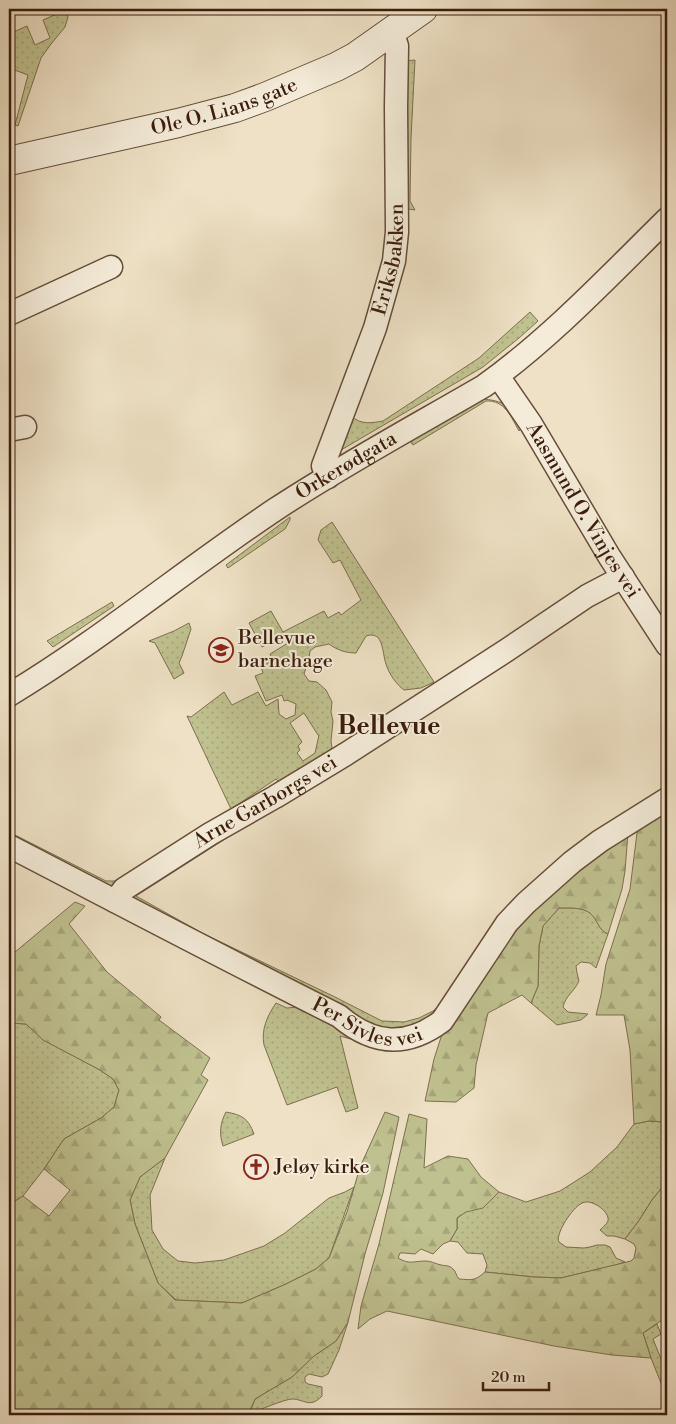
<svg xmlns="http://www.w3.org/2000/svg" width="676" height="1424" font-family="'Libre Bodoni',serif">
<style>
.grass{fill:url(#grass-dots);stroke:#7d6f4e;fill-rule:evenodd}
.forest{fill:url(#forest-firs);stroke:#7d6f4e}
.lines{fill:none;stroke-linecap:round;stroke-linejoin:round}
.minor-casing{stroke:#674e3a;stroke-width:25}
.tertiary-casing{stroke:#674e3a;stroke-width:30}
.minor{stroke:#f4ecd9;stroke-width:22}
.tertiary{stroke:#f4ecd9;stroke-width:28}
.labels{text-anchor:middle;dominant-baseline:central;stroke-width:4;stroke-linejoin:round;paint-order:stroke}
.street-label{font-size:20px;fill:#3a1d0c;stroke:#f4ecd9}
.poi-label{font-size:20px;fill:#3a1d0c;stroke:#f4ecd9;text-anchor:start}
.district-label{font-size:25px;font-weight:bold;fill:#3a1d0c;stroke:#f4ecd9}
</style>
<defs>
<pattern id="grass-dots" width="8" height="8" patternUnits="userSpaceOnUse" patternTransform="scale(1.25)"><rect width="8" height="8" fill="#c0c190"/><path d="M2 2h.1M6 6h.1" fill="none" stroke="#a6a57b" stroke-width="1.8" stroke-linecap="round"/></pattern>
<pattern id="forest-firs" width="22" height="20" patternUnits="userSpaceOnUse" patternTransform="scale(1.25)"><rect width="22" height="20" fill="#c0c190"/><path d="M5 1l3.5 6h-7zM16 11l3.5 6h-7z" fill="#a6a57b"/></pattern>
</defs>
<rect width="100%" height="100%" fill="#eee1c5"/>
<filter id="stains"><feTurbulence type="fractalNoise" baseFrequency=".004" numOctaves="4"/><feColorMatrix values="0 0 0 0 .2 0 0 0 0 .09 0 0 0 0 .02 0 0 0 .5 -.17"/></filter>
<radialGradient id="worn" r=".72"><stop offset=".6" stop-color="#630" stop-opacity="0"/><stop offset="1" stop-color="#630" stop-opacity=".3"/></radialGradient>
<g class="grass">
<polygon points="66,10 68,17 65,27 51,44 41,58 18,126 15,125 28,75 9,68 9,34 27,26 35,45 50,38 43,20"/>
<polygon points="415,60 411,138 410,201 415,210 408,209 405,61"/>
<path d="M530,312L538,321L519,338L483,367L341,450L339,444L351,416C361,425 371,423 383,421L479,358Z"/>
<path d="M484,399C509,402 508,407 522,426L519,431C511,417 505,400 486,401L413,445L410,441Z"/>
<polygon points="290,517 290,520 285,529 228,568 226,565"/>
<path d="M332,522L434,682L421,688L404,690C396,684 389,674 386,664C382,653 384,630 366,636L356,653C346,653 337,650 329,644L315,647L310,651L309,658L304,674L309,681L317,682L326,690L332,702L331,712L333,721L331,741L332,748L326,753L279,782L276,779L231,809L187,716L191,717L224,692L232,705L258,692L266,706L278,699L279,714L286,719L295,715L296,704L287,700L284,701L282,695L266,701L255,676L263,673L261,667L273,660L270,654L288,643L284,635L262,647L249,623L271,611L283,632L324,611L328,618L339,612L341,615L361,600L340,560L333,563L318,540L321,530ZM304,713L318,735H319L315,753L303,761L297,753L300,750L298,746L302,742L290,723Z"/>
<polygon points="112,602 114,606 53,647 47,641"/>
<polygon points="189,623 191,629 182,656 179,663 184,673 174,679 155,643 149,641 174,631"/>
<path d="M9,832L106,881H115L140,865C137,871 119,885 112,886C110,886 104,885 103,885L9,835Z"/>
<polygon points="229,833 233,834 136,896 202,933 335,997 382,1021 404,1022 419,1018 433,1011 443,1003 420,1028 370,1030 135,899 133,894"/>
<path d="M559,908C569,908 582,907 590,913C598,919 599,931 608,934L596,968L590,963L581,962L576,966L577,973L579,981C574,992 566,995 563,1007L568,1012L588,1014L581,1020L557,1025L531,1003L538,986L539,946L543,926Z"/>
<path d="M276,1003L287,1008L297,1007L316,1012L354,1040L340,1036L358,1108L346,1112L337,1087L287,1105L264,1045C261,1030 267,1016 276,1003Z"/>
<polygon points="9,1023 26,1024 44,1040 100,1070 113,1079 119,1090 114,1107 101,1118 64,1139 44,1169 23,1196 9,1205"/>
<path d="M226,1112C242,1115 248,1118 254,1134L223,1146C219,1134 220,1123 226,1112Z"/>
<path d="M649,1121L664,1122L667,1127V1177L664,1185L652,1200L638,1222L625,1239L614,1236H607L600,1230C603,1227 607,1224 608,1221C610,1212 594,1201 586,1202C576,1202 561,1226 559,1235C558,1239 558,1239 559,1242L566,1247L584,1248L590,1247L597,1245H605L610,1247L616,1258L625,1262L616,1265L561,1278L534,1277L485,1272L487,1265L483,1254L467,1253L458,1242L450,1241L457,1229V1218C470,1208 485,1201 499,1192L526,1202L560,1191L590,1172L617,1147L634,1124Z"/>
<polygon points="165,1158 150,1195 152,1230 163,1249 178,1261 195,1263 224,1260 264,1246 285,1233 329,1198 345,1192 354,1187 329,1258 316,1269 286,1284 242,1303 176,1300 158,1283 135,1224 130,1200 140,1177"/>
<path d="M348,1322L339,1350L328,1374L322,1377L309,1374L305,1377V1382L308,1384L322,1387V1396C310,1409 304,1399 292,1399C285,1399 257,1411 249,1414L255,1399L292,1377L314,1356L336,1341Z"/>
<polygon points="657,1324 661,1334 653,1339 667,1374 667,1398 651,1358 643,1333"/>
</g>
<g class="forest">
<polygon points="667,805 667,1127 664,1122 649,1121 634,1124 630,1050 624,1015 596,1015 601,995 606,964 630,889 637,833 641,823"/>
<path d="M628,833L625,871L622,889L608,934C599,931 597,919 590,913C582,907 569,908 559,908L543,926L539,946L538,986L531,1003L522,995L488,1013L476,1065L474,1088L456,1102L425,1101L434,1059L443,1031L513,929L545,895Z"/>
<polygon points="75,902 85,906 69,924 107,972 161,1017 159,1020 210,1058 201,1075 208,1080 165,1158 140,1177 130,1200 135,1224 158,1283 175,1300 242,1303 286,1284 316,1269 329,1258 347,1212 360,1167 385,1112 399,1117 383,1193 365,1254 348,1322 336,1341 314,1356 292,1377 255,1399 249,1414 246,1415 111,1415 107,1410 84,1415 9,1415 9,1205 23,1196 49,1216 70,1190 44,1169 64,1139 101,1118 114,1107 119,1090 113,1079 100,1070 43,1040 26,1024 9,1023 9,957"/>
<path d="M409,1114L427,1119L424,1168L448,1156L468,1159L481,1177L499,1192L483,1208L466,1212L457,1218V1229L450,1241L443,1244L433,1254L421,1249L415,1254L404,1253H400L398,1258C410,1265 413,1261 426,1261C431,1261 436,1264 441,1265C446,1266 449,1265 453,1269C456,1271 456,1276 459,1279C472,1280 475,1281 485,1272L534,1277L561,1278L631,1261L634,1258L636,1248L634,1244L625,1239L638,1222L652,1200L664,1185L667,1177V1313L662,1320L643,1333L651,1358L612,1355L554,1346L387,1311L370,1319L358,1329L361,1306L379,1244Z"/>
</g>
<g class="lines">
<defs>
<g id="minor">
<polyline points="9,314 111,267"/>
<path id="s1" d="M498,376L531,424L609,556L667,645"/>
<polyline points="9,430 25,427"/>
<path id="s2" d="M328,477L323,466L375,328L394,261L397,232L396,107L397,46L392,31"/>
<path id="s3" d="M9,695C102,639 186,569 276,509C343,465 415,426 484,386C551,338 609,276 667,219"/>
<path id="s4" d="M9,846C119,903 229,961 339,1016C373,1045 406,1048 442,1021L507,923L526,903L572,862L600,841L667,799"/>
<path id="s5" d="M115,901L124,889L210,834L275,797L346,754L507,650L587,596L623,577"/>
</g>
<g id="tertiary">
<path id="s6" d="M9,161L178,123L235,108L265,97L336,67L355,57L423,9"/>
</g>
</defs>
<use href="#minor" class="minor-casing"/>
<use href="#tertiary" class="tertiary-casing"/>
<use href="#minor" class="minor"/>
<use href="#tertiary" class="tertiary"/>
</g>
<defs>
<symbol id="school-ring" viewBox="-11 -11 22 22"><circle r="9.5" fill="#f4ecd9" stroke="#8f2418" stroke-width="1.5"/><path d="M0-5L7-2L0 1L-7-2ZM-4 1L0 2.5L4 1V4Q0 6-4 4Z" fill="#8f2418"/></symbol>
<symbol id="church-ring" viewBox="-11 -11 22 22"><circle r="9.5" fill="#f4ecd9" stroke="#8f2418" stroke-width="1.5"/><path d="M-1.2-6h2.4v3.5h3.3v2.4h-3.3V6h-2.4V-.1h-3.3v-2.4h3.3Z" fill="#8f2418"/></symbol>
</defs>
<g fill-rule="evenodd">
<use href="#school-ring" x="207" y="636" width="28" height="28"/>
<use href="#church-ring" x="242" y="1153" width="28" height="28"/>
</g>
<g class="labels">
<g class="street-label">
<text stroke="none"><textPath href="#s6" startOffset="222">Ole O. Lians gate</textPath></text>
<text stroke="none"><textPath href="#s2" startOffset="230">Eriksbakken</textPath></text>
<text stroke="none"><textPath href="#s3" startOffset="408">Orkerødgata</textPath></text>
<text stroke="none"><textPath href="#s1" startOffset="159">Aasmund O. Vinjes vei</textPath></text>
<text stroke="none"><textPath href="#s5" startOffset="181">Arne Garborgs vei</textPath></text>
<text stroke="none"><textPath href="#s4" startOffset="402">Per Sivles vei</textPath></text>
</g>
<g class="poi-label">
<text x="238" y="638">Bellevue<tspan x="238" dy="23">barnehage</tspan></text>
<text x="274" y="1167">Jeløy kirke</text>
</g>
<g class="district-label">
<text x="389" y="726">Bellevue</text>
</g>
</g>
<rect width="676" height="1424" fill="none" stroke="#eee1c5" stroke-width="30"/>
<rect x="10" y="10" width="656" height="1404" fill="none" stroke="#3a1d0c" stroke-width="2.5"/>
<rect x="15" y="15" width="646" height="1394" fill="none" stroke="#3a1d0c"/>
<path d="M483 1382v8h66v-8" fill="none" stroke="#3a1d0c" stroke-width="2.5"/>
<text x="491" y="1382" font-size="15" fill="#3a1d0c" stroke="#f4ecd9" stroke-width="4" paint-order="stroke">20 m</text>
<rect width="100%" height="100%" filter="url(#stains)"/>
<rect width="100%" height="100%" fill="url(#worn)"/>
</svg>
